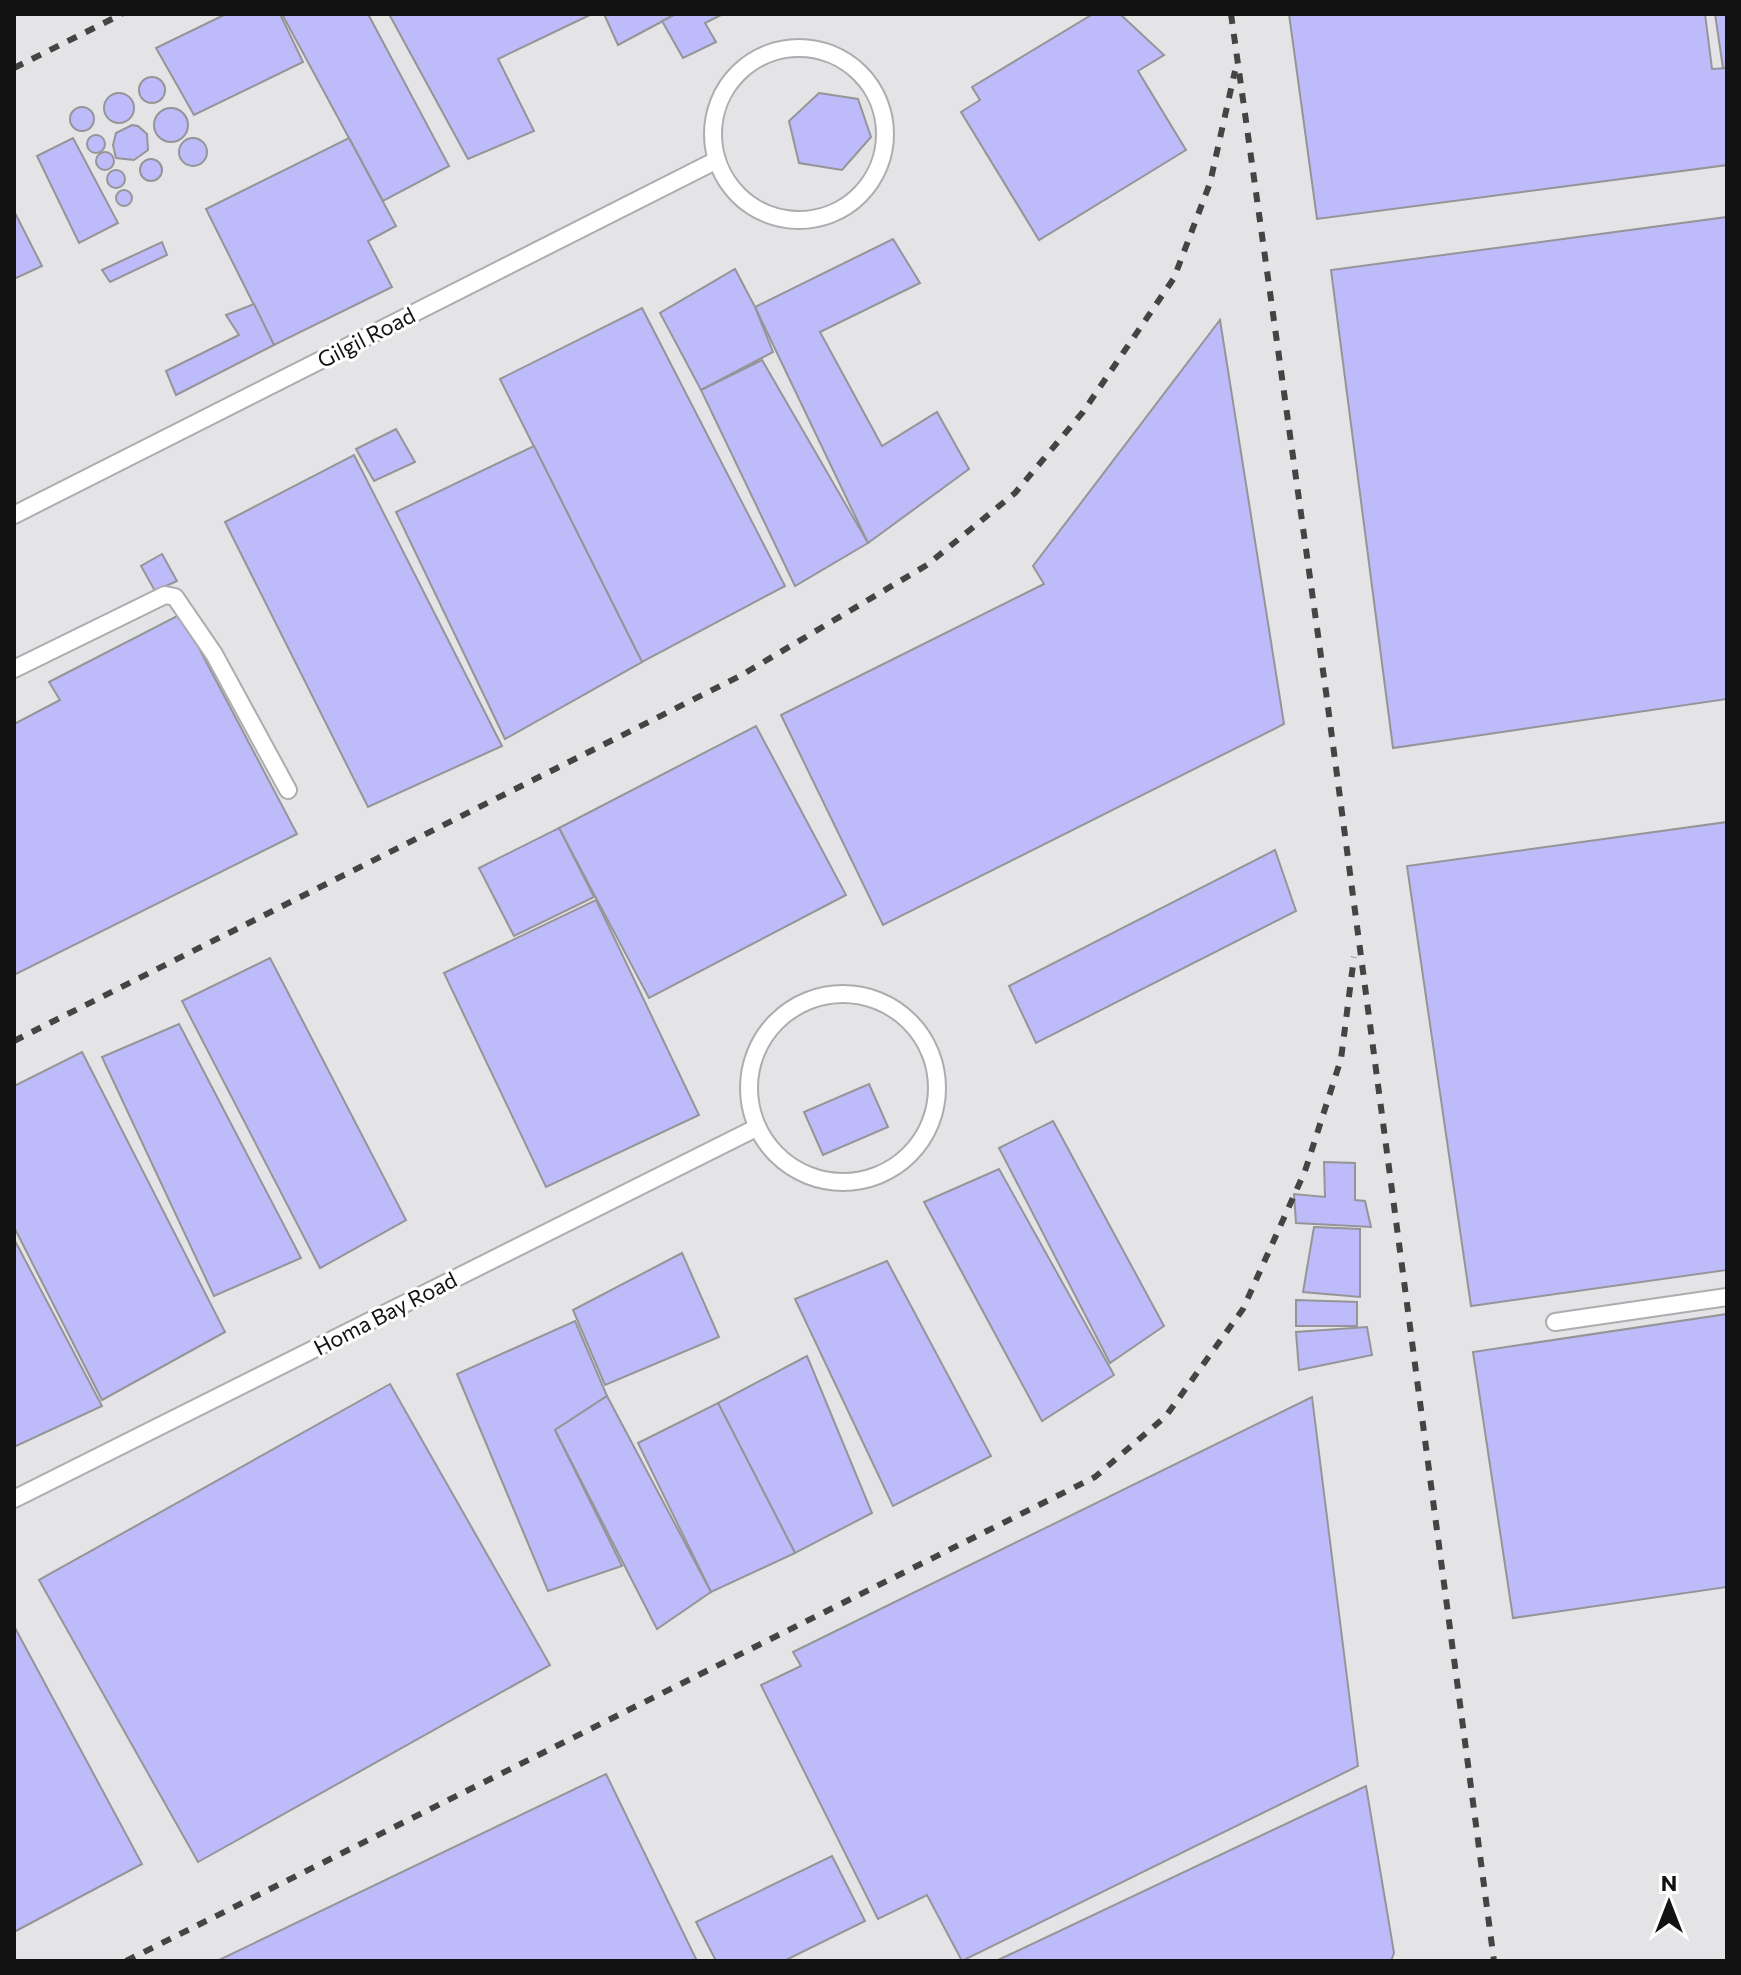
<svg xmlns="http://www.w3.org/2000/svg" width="1741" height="1975" font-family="Commissioner,sans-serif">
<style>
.building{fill:#bebbfb;stroke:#959598;stroke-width:2}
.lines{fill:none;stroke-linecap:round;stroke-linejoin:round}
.lane-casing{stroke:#adadb0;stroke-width:20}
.lane{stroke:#fff;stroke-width:16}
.rail{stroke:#444445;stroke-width:6;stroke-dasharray:10 10;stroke-linecap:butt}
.labels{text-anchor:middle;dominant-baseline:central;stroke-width:6;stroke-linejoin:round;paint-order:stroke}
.street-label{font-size:22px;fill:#121213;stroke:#fff}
</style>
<rect width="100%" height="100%" fill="#e4e4e7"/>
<g class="building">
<polygon points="226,14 280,14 303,62 194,115 156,48"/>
<polygon points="282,14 368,14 449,166 383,201"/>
<polygon points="389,14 592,14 498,59 534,131 468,159"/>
<polygon points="604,14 676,14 618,45"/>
<polygon points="676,14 723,14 705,23 716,42 683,58 662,21"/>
<polygon points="1093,14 1120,14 1164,55 1138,71 1186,150 1039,240 961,112 980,100 972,87"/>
<polygon points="1289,14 1705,14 1712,69 1727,68 1727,165 1317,219"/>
<polygon points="1715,14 1727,14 1727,68 1723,68"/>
<circle cx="152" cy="90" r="13"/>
<circle cx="119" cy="108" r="15"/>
<polygon points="819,93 858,99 871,137 842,170 799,163 789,121"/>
<circle cx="82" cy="119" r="12"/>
<circle cx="171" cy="125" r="17"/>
<polygon points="132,125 138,126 147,134 148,150 134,160 116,158 113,145 116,133"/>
<circle cx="96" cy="144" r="9"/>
<circle cx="193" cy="152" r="14"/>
<polygon points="73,138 118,223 79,243 37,156"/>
<polygon points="349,138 396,226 368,241 392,287 274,345 206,209"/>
<circle cx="105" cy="161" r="9"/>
<circle cx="151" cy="170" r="11"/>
<circle cx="116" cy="179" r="9"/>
<circle cx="124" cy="198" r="8"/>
<polygon points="14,211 42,266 14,279"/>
<polygon points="1727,217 1727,699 1393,748 1331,270"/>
<polygon points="893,239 920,283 820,332 882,446 937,412 969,469 868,543 755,307"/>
<polygon points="162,242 167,255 110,282 102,270"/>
<polygon points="735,269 755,307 773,352 701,390 660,313"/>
<polygon points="254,304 274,345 176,395 166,371 239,335 226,315"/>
<polygon points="642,308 785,586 642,662 500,379"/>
<polygon points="1220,320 1284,724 883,925 781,715 1044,584 1033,566"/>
<polygon points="762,360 868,543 795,586 701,390"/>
<polygon points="396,429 415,462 374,481 356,449"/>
<polygon points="534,446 642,662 505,739 396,512"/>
<polygon points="354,455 502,746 368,807 225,522"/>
<polygon points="162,554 177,581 155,591 141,566"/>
<polygon points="181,614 297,834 14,975 14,724 60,700 49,682"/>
<polygon points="756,726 846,895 649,998 559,828"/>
<polygon points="1727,822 1727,1270 1471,1306 1407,866"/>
<polygon points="559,828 594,897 514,936 479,868"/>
<polygon points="1275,850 1296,911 1036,1043 1009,986"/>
<polygon points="596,900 699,1115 546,1187 444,973"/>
<polygon points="270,958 406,1220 320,1268 182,1001"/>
<polygon points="179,1024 301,1258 214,1296 102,1057"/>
<polygon points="82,1052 225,1332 102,1400 14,1227 14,1086"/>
<polygon points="869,1084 888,1127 823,1155 804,1112"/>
<polygon points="1053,1121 1164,1326 1110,1363 999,1148"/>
<polygon points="1324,1162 1355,1163 1355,1200 1365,1201 1371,1227 1296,1223 1294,1194 1325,1197"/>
<polygon points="999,1169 1114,1375 1042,1421 924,1202"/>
<polygon points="1314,1227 1360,1229 1360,1297 1303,1292"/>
<polygon points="14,1239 102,1406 14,1447"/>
<polygon points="682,1253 719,1337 605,1385 573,1310"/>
<polygon points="887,1261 991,1456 893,1506 795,1299"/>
<polygon points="1296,1300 1357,1302 1357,1326 1296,1326"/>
<polygon points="1727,1314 1727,1587 1513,1618 1473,1352"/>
<polygon points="575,1321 607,1396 555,1430 622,1566 548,1591 457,1374"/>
<polygon points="1367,1327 1372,1355 1299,1370 1296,1332"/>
<polygon points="807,1356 872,1513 795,1553 718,1403"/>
<polygon points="390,1384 550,1665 198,1862 39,1580"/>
<polygon points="607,1396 711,1592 657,1629 555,1430"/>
<polygon points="1312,1397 1358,1766 962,1961 927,1895 878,1919 761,1685 801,1666 793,1652"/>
<polygon points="718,1403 795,1553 711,1592 638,1443"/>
<polygon points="14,1626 142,1864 14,1932"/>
<polygon points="606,1774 697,1961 217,1961"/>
<polygon points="1366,1786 1394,1953 1391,1961 996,1961"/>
<polygon points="832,1856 865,1921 784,1961 716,1961 696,1922"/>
</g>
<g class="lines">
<defs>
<g id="lane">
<circle cx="799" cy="134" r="86"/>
<polyline points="14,515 717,160"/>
<polyline points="14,669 165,595 175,597 214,654 288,790"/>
<circle cx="843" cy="1088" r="94"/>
<polyline points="1555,1322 1727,1297"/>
<polyline points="14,1499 756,1128"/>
</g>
</defs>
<use href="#lane" class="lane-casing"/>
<use href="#lane" class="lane"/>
<g class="rail">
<polyline points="1231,14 1326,692 1494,1961"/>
<polyline points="14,68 122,14"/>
<polyline points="14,1041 740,676 927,565 1015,493 1083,412 1174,278 1210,183 1235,71"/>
<polyline points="126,1961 1095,1477 1166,1416 1243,1309 1305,1171 1341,1059 1354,957"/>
</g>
</g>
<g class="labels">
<g class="street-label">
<text transform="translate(366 337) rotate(-27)">Gilgil Road</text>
<text transform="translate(385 1313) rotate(-27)">Homa Bay Road</text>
</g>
</g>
<rect width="1741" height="1975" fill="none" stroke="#121213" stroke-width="32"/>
<g transform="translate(1669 1903)" stroke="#ffffff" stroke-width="6" paint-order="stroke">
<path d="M0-6L14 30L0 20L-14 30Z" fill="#121213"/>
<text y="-12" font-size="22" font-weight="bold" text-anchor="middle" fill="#121213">N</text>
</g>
</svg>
